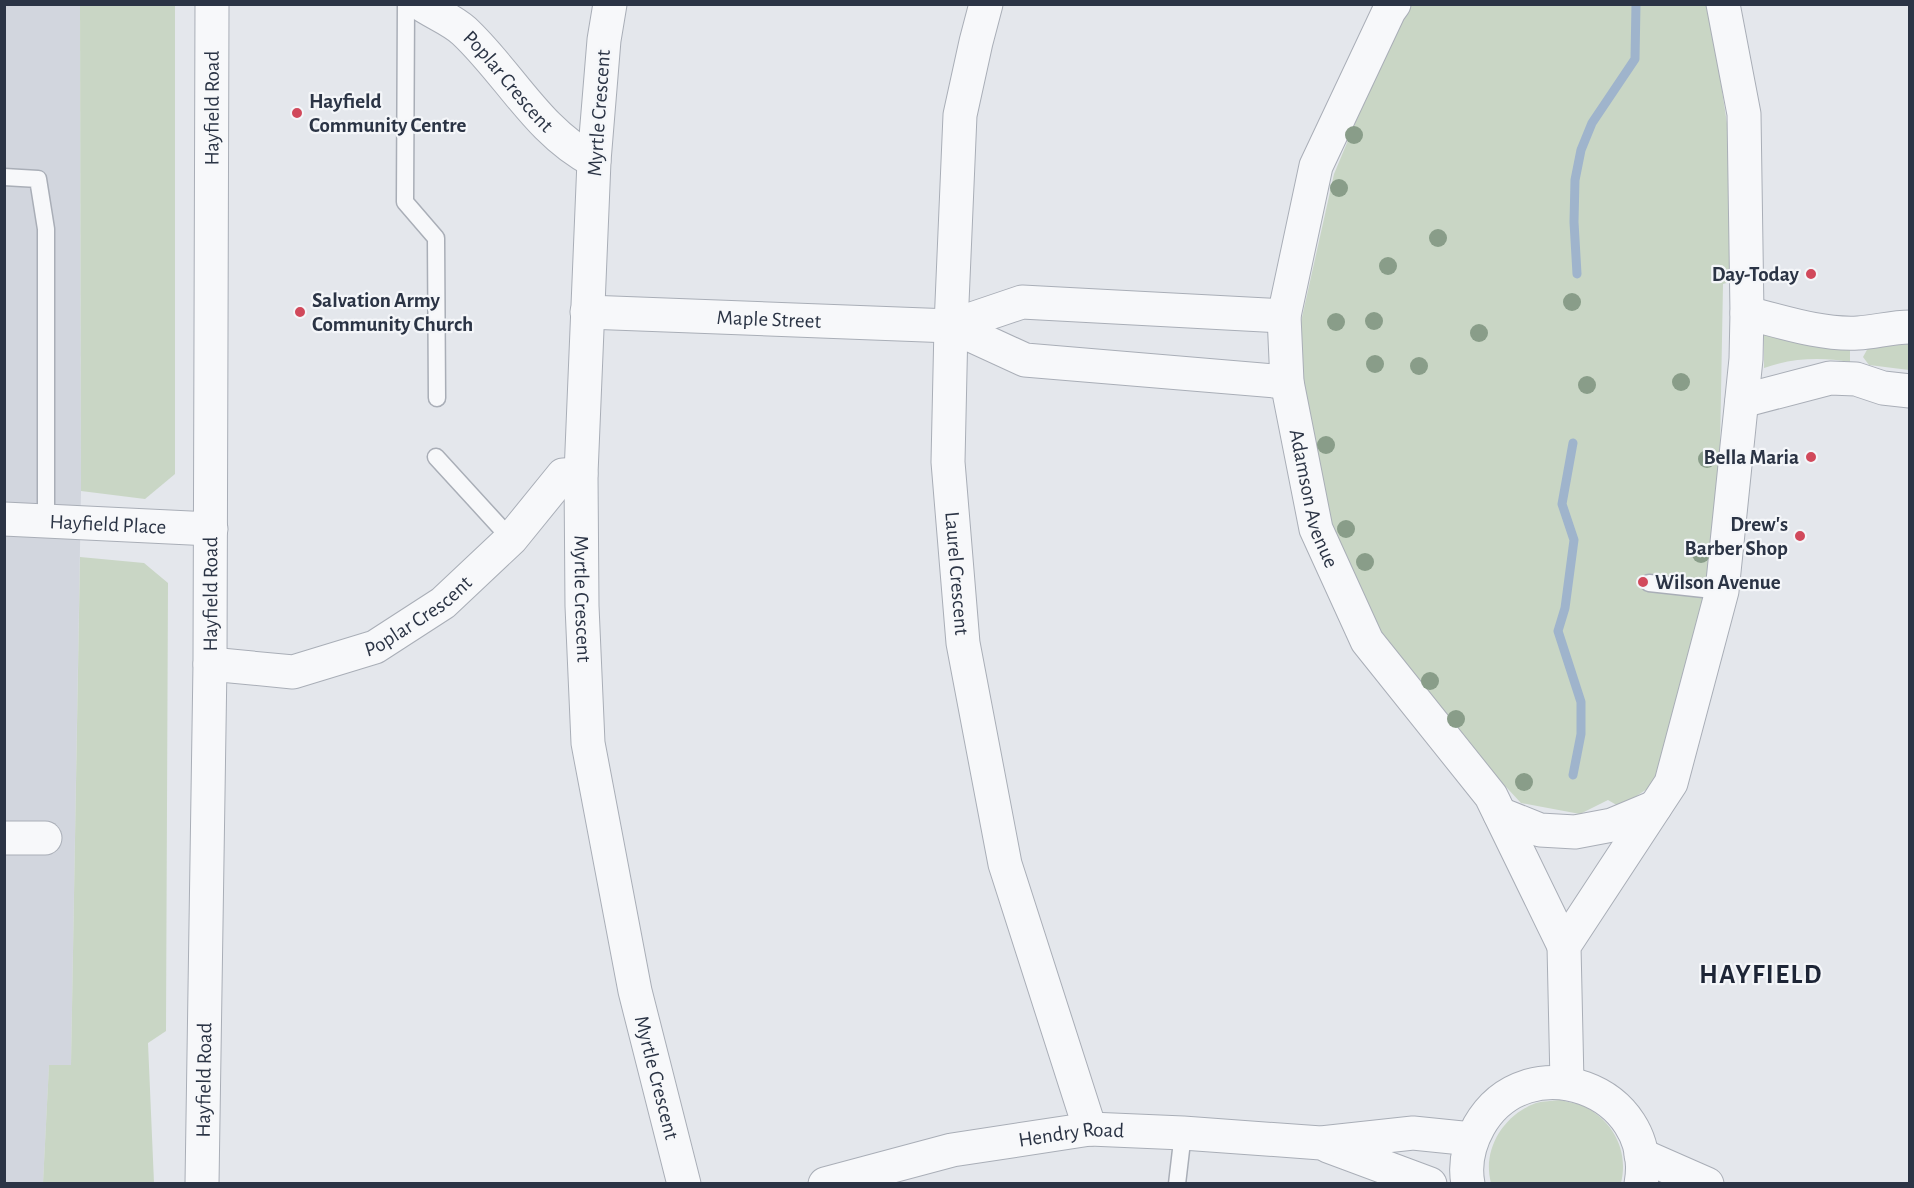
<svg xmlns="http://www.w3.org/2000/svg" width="1914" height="1188" font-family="'Alegreya Sans',sans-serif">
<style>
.built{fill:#d2d6de}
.green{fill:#c9d6c5}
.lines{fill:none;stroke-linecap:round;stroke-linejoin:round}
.stream{stroke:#9fb4cc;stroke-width:9}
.service-casing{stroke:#a9aeb7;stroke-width:19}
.minor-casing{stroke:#a9aeb7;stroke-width:35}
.tertiary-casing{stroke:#a9aeb7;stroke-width:35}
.service{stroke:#f7f8fa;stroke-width:16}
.minor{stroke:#f7f8fa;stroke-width:33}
.tertiary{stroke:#f7f8fa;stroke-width:33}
.tree{fill:#899d89}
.poi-dot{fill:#d1495b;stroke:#f4f6f9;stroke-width:2}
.labels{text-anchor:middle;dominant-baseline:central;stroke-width:4.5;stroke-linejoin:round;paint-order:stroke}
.street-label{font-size:21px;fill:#2b3445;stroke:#f4f6f9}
.poi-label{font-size:21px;font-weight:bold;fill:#2b3445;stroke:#f4f6f9;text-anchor:start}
.district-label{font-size:27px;font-weight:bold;letter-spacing:1.5px;fill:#1d2536;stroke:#f4f6f9}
</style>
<rect width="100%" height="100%" fill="#e4e7ec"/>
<polygon class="built" points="5,5 80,5 81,491 71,1065 49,1065 43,1183 5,1184"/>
<g class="green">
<polygon points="80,5 175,5 175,474 145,499 81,491"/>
<polygon points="1409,5 1709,5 1733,163 1730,282 1723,284 1719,503 1701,620 1669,751 1650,787 1620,807 1608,800 1580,814 1521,803 1424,699 1366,617 1320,503 1296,344 1334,174 1399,18"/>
<path d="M1764,334L1850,349V362C1822,357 1791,358 1764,368Z"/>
<polygon points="1909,344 1909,370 1869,365 1863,357 1868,348"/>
<polygon points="80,557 144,563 168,583 166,1031 148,1043 154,1183 43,1183 49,1065 71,1065"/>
<path d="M1560,1100C1567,1102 1576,1103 1583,1106C1613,1120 1629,1151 1621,1183H1491C1482,1150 1503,1115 1536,1103C1543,1101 1552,1101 1560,1100Z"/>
</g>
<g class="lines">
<g class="stream">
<polyline points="1577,274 1574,222 1575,180 1581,150 1592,123 1635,59 1636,4"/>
<polyline points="1573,443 1562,504 1574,540 1565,608 1558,631 1581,702 1581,734 1573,775"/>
</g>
<defs>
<g id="service">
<polyline points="406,4 405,202 436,238 437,398"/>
<polyline points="4,177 38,179 46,229 46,521"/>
<polyline points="436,457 511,539"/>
<polyline points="1649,583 1722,591"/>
<polyline points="1177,1184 1183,1133"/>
</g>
<g id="minor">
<path id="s1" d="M421,4C434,13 452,20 464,31C509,73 538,132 594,161"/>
<path id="s2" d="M610,4L604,40L594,161L581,474L582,606L588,743L635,991L684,1184"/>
<path id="s3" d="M986,4L976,42L960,115L951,326L948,462L963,643L1005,864L1090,1129"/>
<path id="s4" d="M587,312L951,326L1022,302L1284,316"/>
<path d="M1747,313C1783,322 1821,335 1858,333C1875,332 1892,327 1910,327"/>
<polyline points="951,326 1025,360 1287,382"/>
<polyline points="1742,401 1830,378 1856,379 1883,388 1910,391"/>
<path id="s5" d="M4,519L211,529"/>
<path id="s6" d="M210,664L293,672L375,647L443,603L511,539L563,475L581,474"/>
<polyline points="4,838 45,838"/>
</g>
<g id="tertiary">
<path id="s7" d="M1394,4L1389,11L1316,166L1284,316L1287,382L1316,529L1367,641L1491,796L1564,946"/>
<polyline points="1500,814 1540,830 1575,832 1612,825 1655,807"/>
<polyline points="1567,1082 1564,946 1671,783 1722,591 1746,359 1747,313 1744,114 1723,4"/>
<polyline points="1328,1146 1430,1184"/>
<polyline points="1641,1155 1707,1184"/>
<path id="s8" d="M202,1184L210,664L212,4"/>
<path id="s9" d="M825,1184L952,1150L1090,1129L1183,1133L1321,1143L1413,1133L1472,1139"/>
<path d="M1468,1184C1464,1163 1469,1144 1479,1126C1527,1042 1658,1090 1641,1184"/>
</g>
</defs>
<use href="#service" class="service-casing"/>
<use href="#minor" class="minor-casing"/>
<use href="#tertiary" class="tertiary-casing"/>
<use href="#service" class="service"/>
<use href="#minor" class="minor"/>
<use href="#tertiary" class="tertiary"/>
</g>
<g class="tree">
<circle cx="1354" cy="135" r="9"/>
<circle cx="1339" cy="188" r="9"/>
<circle cx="1438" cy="238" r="9"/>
<circle cx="1388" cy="266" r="9"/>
<circle cx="1572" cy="302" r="9"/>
<circle cx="1374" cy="321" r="9"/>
<circle cx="1336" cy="322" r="9"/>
<circle cx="1479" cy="333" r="9"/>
<circle cx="1375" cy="364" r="9"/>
<circle cx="1419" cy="366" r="9"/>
<circle cx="1681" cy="382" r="9"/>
<circle cx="1587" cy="385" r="9"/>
<circle cx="1326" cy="445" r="9"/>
<circle cx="1707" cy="459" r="9"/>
<circle cx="1346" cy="529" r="9"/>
<circle cx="1701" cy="554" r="9"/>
<circle cx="1365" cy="562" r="9"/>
<circle cx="1430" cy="681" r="9"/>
<circle cx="1456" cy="719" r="9"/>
<circle cx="1524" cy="782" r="9"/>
</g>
<g class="poi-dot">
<circle cx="297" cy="113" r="6"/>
<circle cx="1811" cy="274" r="6"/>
<circle cx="300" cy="312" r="6"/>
<circle cx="1811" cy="457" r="6"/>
<circle cx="1800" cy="536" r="6"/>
<circle cx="1643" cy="582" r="6"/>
</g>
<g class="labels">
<g class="street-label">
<text stroke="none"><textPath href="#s1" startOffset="118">Poplar Crescent</textPath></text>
<text stroke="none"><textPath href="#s8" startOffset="1076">Hayfield Road</textPath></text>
<text transform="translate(599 113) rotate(-86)">Myrtle Crescent</text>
<text stroke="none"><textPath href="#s4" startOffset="182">Maple Street</textPath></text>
<text stroke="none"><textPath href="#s7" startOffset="519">Adamson Avenue</textPath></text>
<text stroke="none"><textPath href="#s5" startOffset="104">Hayfield Place</textPath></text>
<text stroke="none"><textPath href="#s3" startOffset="573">Laurel Crescent</textPath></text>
<text stroke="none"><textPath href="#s8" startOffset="590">Hayfield Road</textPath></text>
<text stroke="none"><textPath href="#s2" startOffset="596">Myrtle Crescent</textPath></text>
<text stroke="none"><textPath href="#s6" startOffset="222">Poplar Crescent</textPath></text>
<text stroke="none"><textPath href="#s2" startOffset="1082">Myrtle Crescent</textPath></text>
<text stroke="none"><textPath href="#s8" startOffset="104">Hayfield Road</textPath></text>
<text stroke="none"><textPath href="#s9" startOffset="252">Hendry Road</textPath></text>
</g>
<g class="poi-label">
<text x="309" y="101">Hayfield<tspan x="309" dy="24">Community Centre</tspan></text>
<text x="1799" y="274" text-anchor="end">Day-Today</text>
<text x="312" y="300">Salvation Army<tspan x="312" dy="24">Community Church</tspan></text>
<text x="1799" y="457" text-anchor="end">Bella Maria</text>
<text x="1788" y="524" text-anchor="end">Drew's<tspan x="1788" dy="24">Barber Shop</tspan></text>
<text x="1655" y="582">Wilson Avenue</text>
</g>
<g class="district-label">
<text x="1761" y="974">HAYFIELD</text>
</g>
</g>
<rect width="1914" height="1188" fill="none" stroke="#2b3445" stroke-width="12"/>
</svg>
